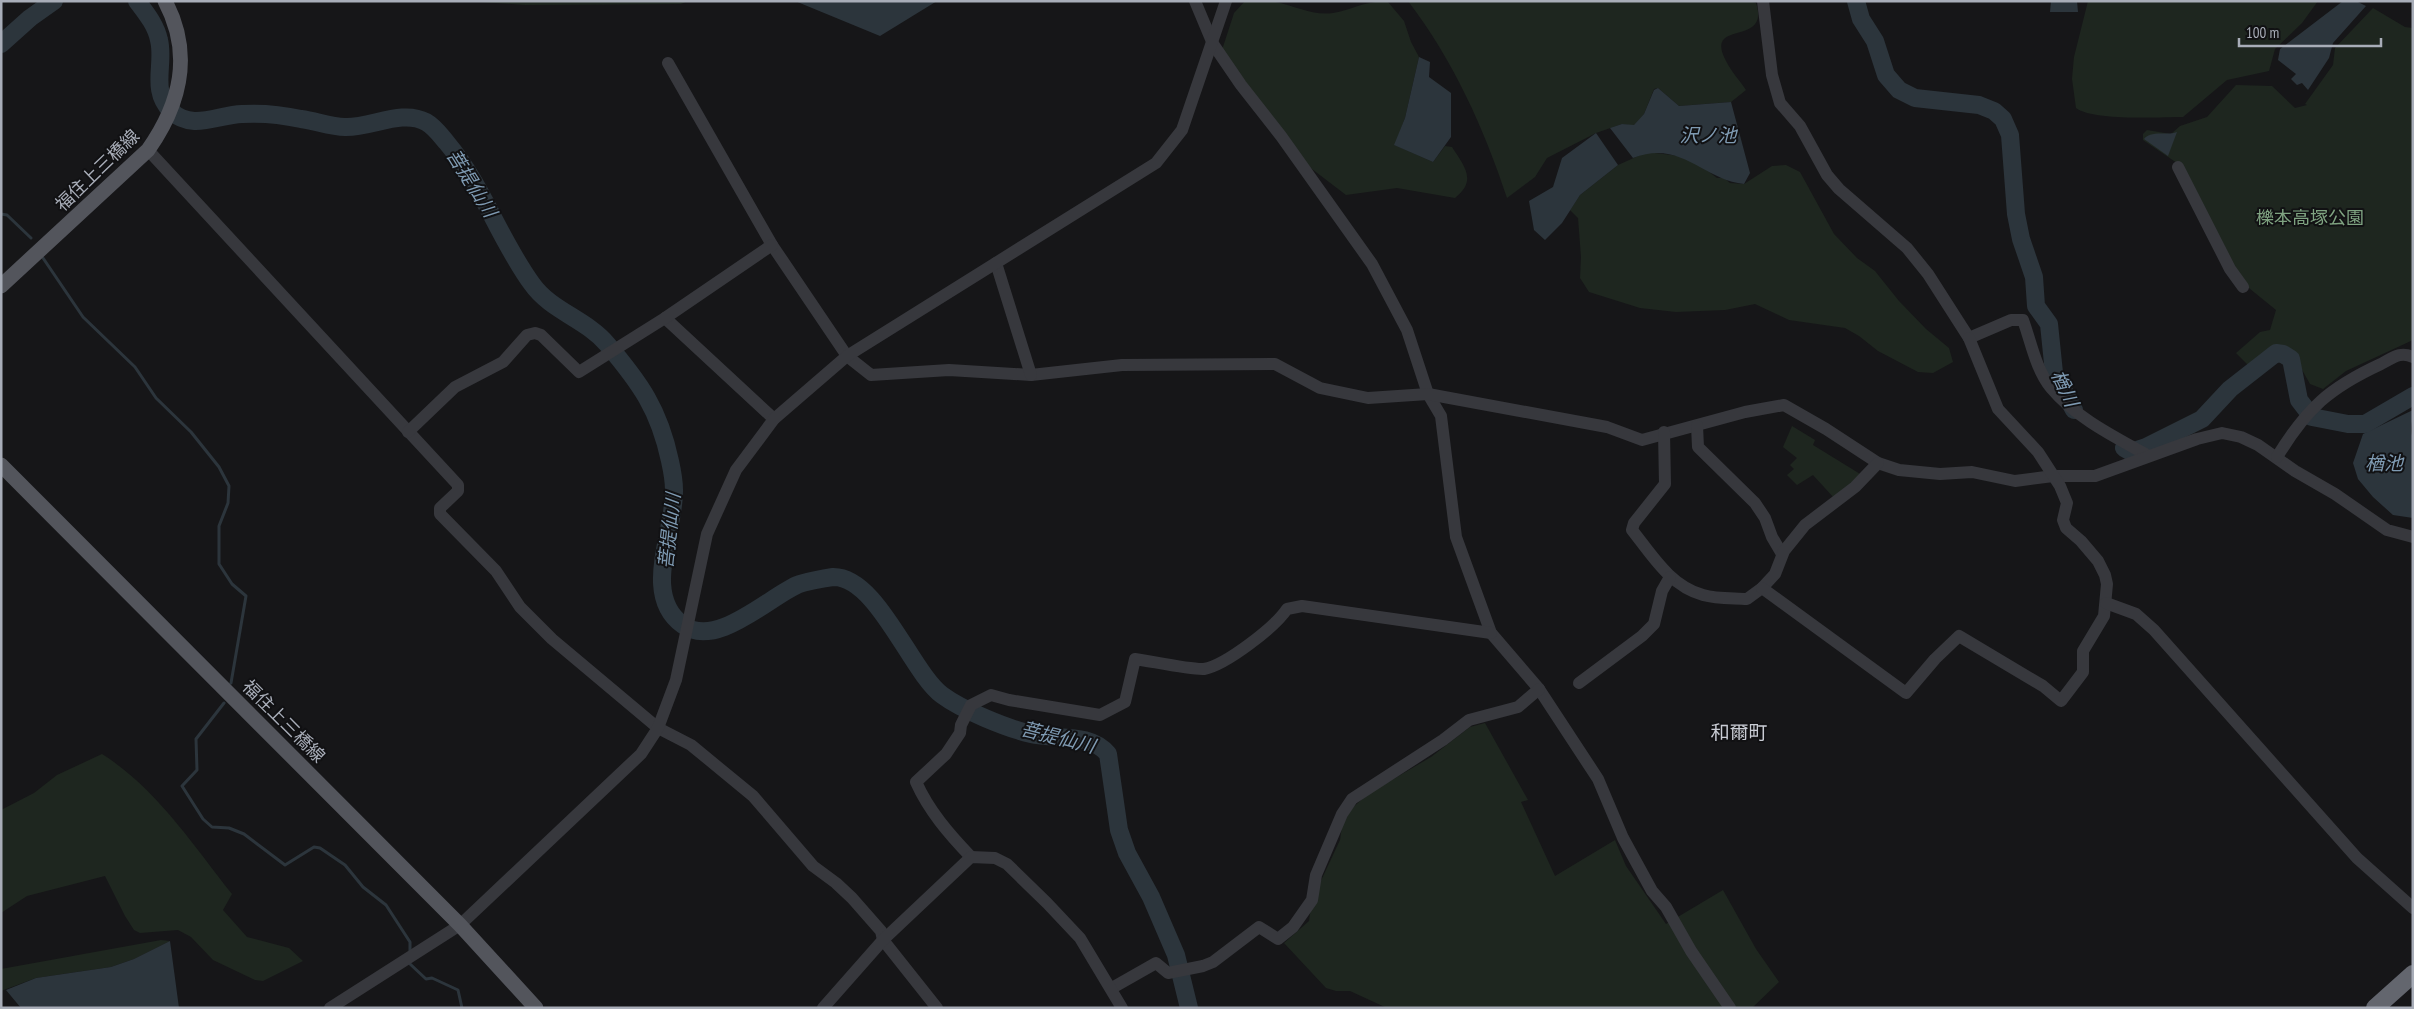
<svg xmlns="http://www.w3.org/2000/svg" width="2414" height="1009" font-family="'PT Sans Narrow','Noto Sans JP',sans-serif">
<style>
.green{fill:#1e261f}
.water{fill:#2c353c}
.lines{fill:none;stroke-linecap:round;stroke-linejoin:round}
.stream{stroke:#2c353c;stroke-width:3}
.river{stroke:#2c353c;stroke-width:18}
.minor{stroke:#37383d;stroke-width:12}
.major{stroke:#53555c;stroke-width:15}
.highway{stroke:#63666e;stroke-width:18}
.labels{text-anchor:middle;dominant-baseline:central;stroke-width:4;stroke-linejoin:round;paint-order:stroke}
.street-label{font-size:18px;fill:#a8adb8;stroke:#111113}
.park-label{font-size:18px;fill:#7fa381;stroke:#111113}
.water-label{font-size:19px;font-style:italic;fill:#7f9bb3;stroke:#111113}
.neighbourhood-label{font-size:19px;fill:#c9ccd4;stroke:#111113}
</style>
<rect width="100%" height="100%" fill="#161618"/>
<g class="green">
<polygon points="465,1 688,1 681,4 525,5"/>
<path d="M1245,1C1255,1 1267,0 1276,2C1295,6 1313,16 1333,13C1353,10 1365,0 1388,2L1404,21L1411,42L1419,57L1405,118L1395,145L1433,162L1445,146L1452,147C1465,167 1477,181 1455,198L1397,188L1346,195L1308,166L1222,50L1234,13Z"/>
<path d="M1408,1H1749L1756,3C1771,48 1703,18 1726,61C1731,71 1740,81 1746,90L1731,102L1679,106L1658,88L1654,89L1644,114L1634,126L1622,124L1596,133L1547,158L1535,177L1507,198C1484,128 1453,60 1408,1Z"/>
<path d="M2088,1H2318L2302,23L2275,49L2269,71L2227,80L2183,117C2159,117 2093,121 2076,108L2072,79L2074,57Z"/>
<polygon points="2373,8 2405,27 2413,28 2413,340 2346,371 2323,389 2310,384 2293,354 2270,348 2249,366 2236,353 2260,332 2270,330 2276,310 2244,284 2177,163 2143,140 2143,134 2147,130 2171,134 2180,126 2207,117 2236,85 2272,86 2295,108 2307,105 2305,104 2333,65 2335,48"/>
<polygon points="1647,152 1680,156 1700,165 1717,178 1724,178 1730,183 1744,184 1772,166 1786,165 1800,172 1834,234 1857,258 1875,271 1899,301 1926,329 1949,348 1953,362 1933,373 1918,372 1878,351 1859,336 1845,328 1789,320 1755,304 1725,310 1676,312 1640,308 1589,292 1580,278 1581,257 1578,218 1570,210 1580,195 1618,165"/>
<polygon points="1792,426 1815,440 1813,445 1865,477 1835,499 1813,475 1797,485 1787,475 1794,469 1790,465 1797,458 1783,447"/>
<polygon points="1485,723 1528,800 1521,802 1555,876 1615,840 1626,866 1666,924 1723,890 1756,949 1779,982 1752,1008 1387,1008 1350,991 1336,991 1326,988 1284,943 1309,921 1312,900 1340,840 1342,826 1351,809 1368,794 1431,757 1470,727"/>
<path d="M102,754C156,788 193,845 232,894L223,910L247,937L289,948L303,961L263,981L255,980L213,960L191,937L178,930L140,933L134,930L125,916L105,876L27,896L1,913V810L34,793L57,775Z"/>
<polygon points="161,940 170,941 134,959 111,967 36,978 1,991 1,969"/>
</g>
<g class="water">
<polygon points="795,1 937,1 880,36"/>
<polygon points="2051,1 2077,1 2078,12 2050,12"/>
<polygon points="2343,1 2356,1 2366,6 2333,43 2329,58 2308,90 2302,83 2297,85 2291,79 2296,74 2278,60 2280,49"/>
<polygon points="1419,57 1430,62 1429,77 1451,93 1451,137 1433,162 1394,145 1405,118"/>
<path d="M1658,88L1679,106L1731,102L1750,173L1744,184C1703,180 1681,139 1633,158L1610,128L1622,124L1634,125L1644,114L1654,90Z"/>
<path d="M2177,132L2168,156L2144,139C2152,130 2166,136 2177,132Z"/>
<polygon points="1596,133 1618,165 1580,195 1562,223 1545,240 1534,230 1529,201 1553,187 1562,158"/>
<path d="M2413,410C2413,422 2409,428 2413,439V518L2393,515L2373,497L2358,479L2353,463L2363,434Z"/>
<polygon points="170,941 179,1008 21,1008 6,990 36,978 111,967 134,959"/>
</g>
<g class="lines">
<g class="stream">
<polyline points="1,214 7,215 31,238"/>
<polyline points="43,258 83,317 135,367 156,398 191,432 219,467 229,486 228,503 219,526 219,564 232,584 246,596 231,683"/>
<polyline points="224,703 196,739 197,770 182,786 203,819 212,827 229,828 244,834 285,865 314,847 320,848 345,865 363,887 386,905 410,942 410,952"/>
<polyline points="409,960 409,963 426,979 432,978 458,990 462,1008"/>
</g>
<g class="river">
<path d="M137,1C146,13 156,25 159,40C165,64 150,90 171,111C192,131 217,115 242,114C261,113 283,115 301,119C316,121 331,127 345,127C371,128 402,109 426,122C435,127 441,136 447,143C483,186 499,239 532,284C551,311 586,319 607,344C640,383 659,409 670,461C672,470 674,481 674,490C675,532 641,595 683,625C716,649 768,598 797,585C803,582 826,578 833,577C877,576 911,672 942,695C962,710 1006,728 1031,734C1056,740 1090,732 1108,754L1119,830L1127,853L1151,897L1176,955L1189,1008"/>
<polyline points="1856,1 1861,19 1875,41 1886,75 1899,90 1915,98 1979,105 1994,111 2003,119 2010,135 2016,214 2021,239 2034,277 2036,306 2049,324 2054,373 2074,410"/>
<polyline points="1,44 30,18 54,1"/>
<polyline points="2124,448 2131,452 2146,447 2202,419 2230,389 2276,353 2283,354 2291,359 2299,400 2312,417 2348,424 2365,424 2413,396"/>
</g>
<g class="minor">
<polyline points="1195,1 1213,44 1241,85 1281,136 1372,264 1407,330 1428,394 1441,416 1456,537 1491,633 1539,689 1598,779 1623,838 1652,891 1666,907 1691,951 1730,1008"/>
<path d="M1763,1L1772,75L1780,103L1800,126L1827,175L1839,189L1907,248L1928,274L1969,338L2011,320H2023C2031,342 2036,370 2051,388C2076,418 2115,437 2149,456"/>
<polyline points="668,63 772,245 847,356 871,375 949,370 1031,375 1122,365 1275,364 1320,388 1368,398 1428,394 1607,427 1642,440 1745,412 1784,405 1826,429 1878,463 1899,470 1940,474 1972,472 2015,481 2053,476 2095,476 2197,439 2222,433 2241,437 2258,445 2295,471 2335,494 2387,530 2413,537"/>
<polyline points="148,150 458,485 458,491 440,508 440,514 496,571 520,607 552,639 658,728 691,745 753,796 813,866 836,883 852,898 881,931 883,940 937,1008"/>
<polyline points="2178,167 2230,269 2243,287"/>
<polyline points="996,263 1031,375"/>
<polyline points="665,318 774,419"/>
<polyline points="1697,426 1698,447 1755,503 1765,518 1772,537 1782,554"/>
<polyline points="408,432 455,387 503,362 527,335 535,333 541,335 579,372 665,318 772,245"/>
<path d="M1664,432L1665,484L1634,523L1632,530C1652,555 1670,586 1703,595C1717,599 1733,598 1747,599L1762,588L1775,574L1784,551L1805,525L1855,487L1878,463"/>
<path d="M2277,457C2307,408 2329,388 2381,364C2393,358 2400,351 2413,357"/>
<polyline points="1762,588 1906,693 1935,659 1959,636 2043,686 2061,701 2083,672 2083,651 2104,616 2107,584 2105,575 2098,561 2081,541 2066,528 2063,520 2067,503 2060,486 2038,452 1998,409 1969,338"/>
<polyline points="2106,603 2136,614 2154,630 2357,858 2413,908"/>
<polyline points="1579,683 1642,636 1654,624 1662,591 1670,577"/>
<path d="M971,857C949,834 929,811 916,782L946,754L960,733L961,725L971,705L991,695L1009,700L1100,715L1125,702L1135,659C1150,661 1191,670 1204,669C1226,665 1275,627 1287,609L1302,606L1491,633"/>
<polyline points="1112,988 1156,963 1168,973 1203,966 1213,962 1259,927 1278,939 1293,927 1312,900 1316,875 1342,814 1352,799 1443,740 1469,720 1518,707 1539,689"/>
<polyline points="330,1008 460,925 641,754 658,728 676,680 707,534 736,470 774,419 847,356 1156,163 1182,130 1226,1"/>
<polyline points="823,1008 883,940 971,857 995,858 1007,864 1047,903 1080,938 1122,1008"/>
</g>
<g class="major">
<path d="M1,286L148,150C181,103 193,54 165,1"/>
<polyline points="1,465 460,925 536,1008"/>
</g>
<polyline class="highway" points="2375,1008 2413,974"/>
</g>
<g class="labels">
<g class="street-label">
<text transform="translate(97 170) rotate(-44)">福住上三橋線</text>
<text transform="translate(284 721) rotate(45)">福住上三橋線</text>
</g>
<g class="park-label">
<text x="2310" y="217">櫟本高塚公園</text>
</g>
<g class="water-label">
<text x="1708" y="135">沢ノ池</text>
<text transform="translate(472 183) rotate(58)">菩提仙川</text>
<text transform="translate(2065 388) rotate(65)">楢川</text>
<text x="2384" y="463">楢池</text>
<text transform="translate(669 531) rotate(-84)">菩提仙川</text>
<text transform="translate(1058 737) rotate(14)">菩提仙川</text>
</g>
<g class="neighbourhood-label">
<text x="1739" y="732">和爾町</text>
</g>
</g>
<rect width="2414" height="1009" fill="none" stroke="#a8adb8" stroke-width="5"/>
<path d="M2239 38v8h142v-8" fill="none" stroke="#a8adb8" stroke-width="2.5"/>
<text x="2246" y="38" font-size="15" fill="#a8adb8" stroke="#111113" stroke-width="4" paint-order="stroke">100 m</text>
</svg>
